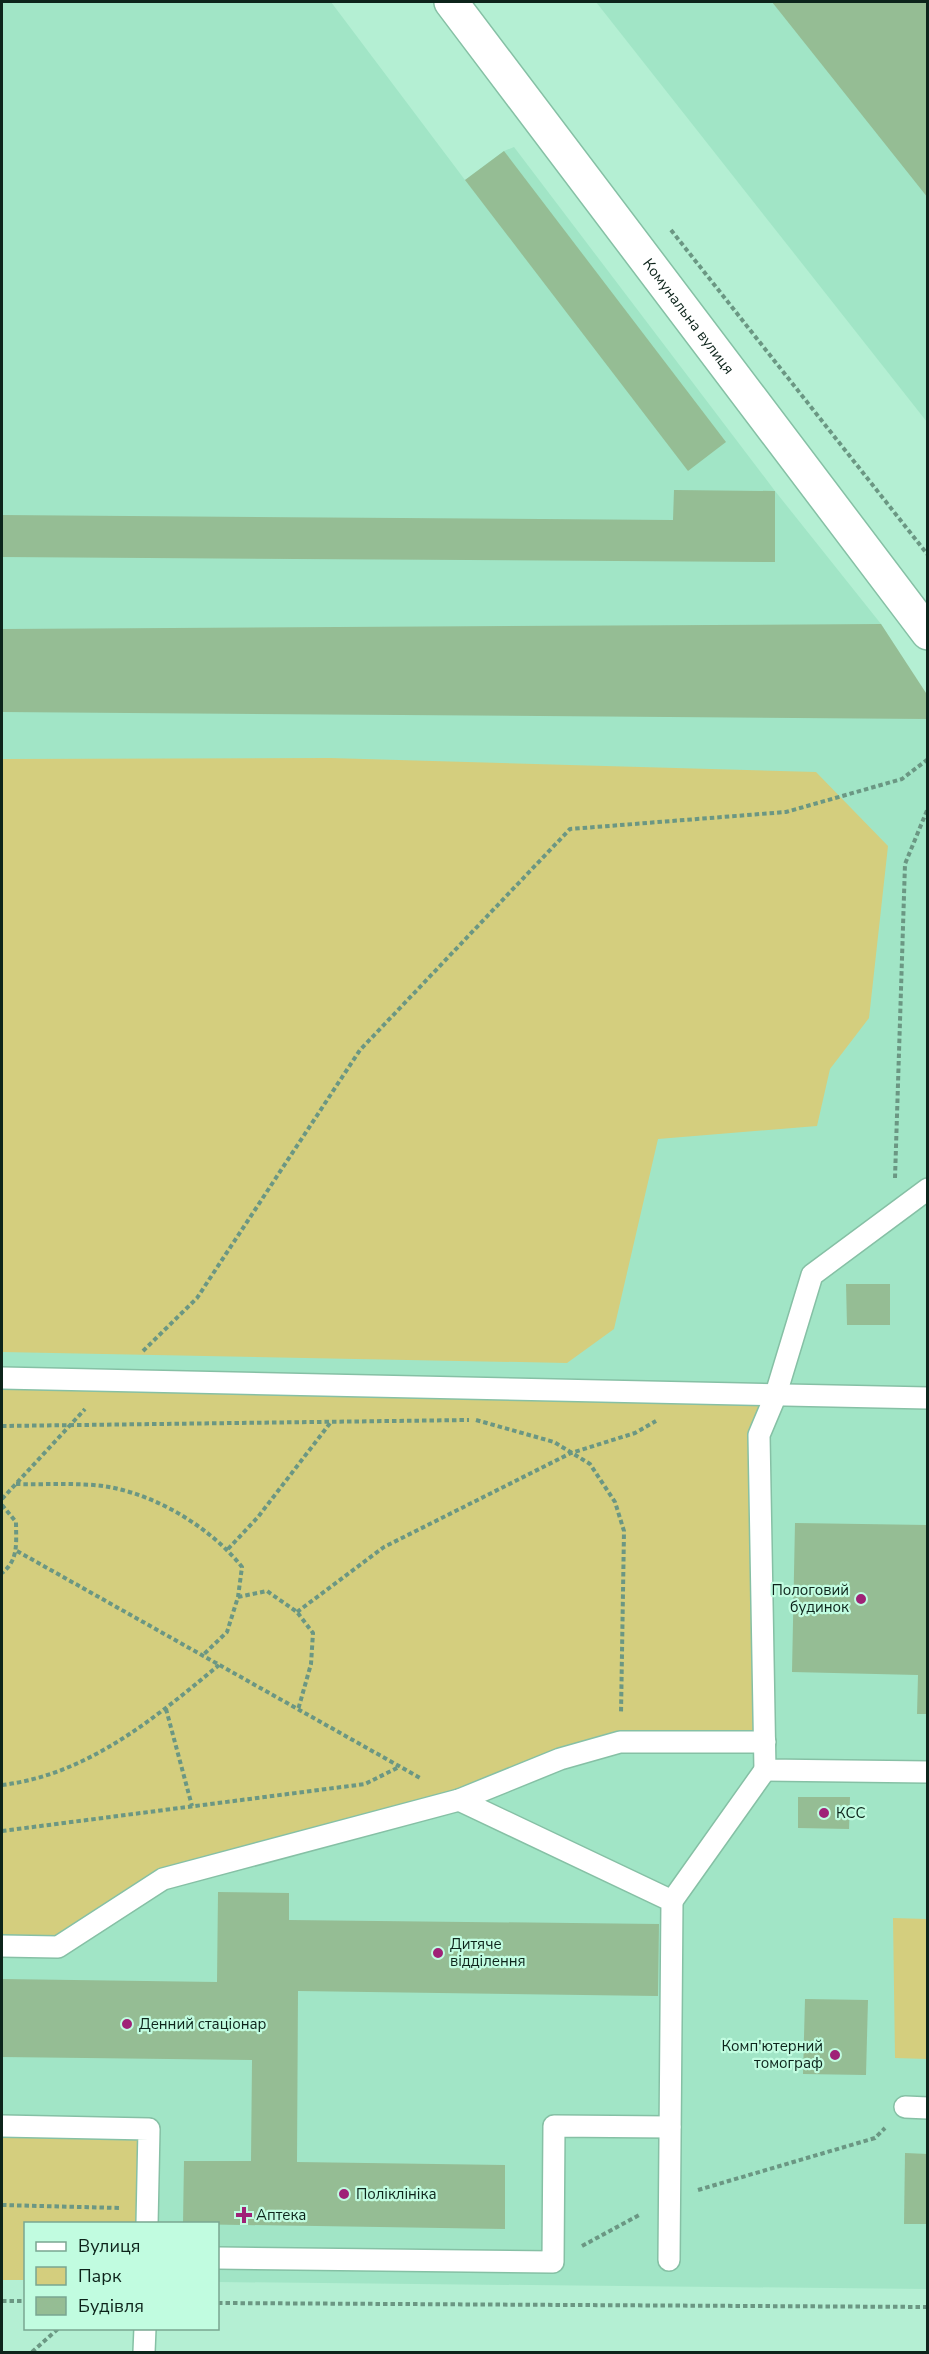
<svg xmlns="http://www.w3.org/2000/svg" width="929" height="2354" font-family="'Nunito Sans',sans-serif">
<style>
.built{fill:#a1e5c6}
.green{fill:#d4ce7e}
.building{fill:#95bd94}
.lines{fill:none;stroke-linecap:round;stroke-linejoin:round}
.lane-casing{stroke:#86c0a5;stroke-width:24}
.secondary-casing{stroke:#86c0a5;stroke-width:36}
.path{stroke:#6b9783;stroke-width:4;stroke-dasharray:4.5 3;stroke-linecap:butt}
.lane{stroke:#fff;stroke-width:21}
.secondary{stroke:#fff;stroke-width:33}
.poi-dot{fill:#9f2277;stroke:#c1fce0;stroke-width:2}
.labels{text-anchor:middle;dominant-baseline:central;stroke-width:4.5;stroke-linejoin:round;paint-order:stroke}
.street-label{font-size:15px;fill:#0d241b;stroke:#c1fce0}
.poi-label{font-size:15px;fill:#0d241b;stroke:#c1fce0;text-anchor:start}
</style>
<rect width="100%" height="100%" fill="#b4efd3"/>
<g class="built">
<polygon points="2,2 331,2 465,180 504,151 514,147 775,491 881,624 927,696 927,2289 218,2282 218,2224 26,2224 25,2280 2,2280"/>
<polygon points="596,2 927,2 927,422"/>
</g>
<g class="green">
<polygon points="330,758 816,772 888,846 869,1018 830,1069 817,1126 658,1139 614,1329 567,1363 2,1352 2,759"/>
<polygon points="2,1378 775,1397 759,1435 765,1742 620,1742 163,1879 58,1947 2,1946"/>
<polygon points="893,1918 927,1919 927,2059 895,2058"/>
<polygon points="2,2126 149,2129 147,2223 26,2224 25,2280 2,2280"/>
</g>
<g class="building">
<polygon points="772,2 928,2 928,198"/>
<polygon points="504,151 726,442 688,471 465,180"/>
<polygon points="674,490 775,491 775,562 2,557 2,515 673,520"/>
<polygon points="881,624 928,696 928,719 2,712 2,629"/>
<polygon points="846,1284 890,1284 890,1325 847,1325"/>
<polygon points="795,1523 928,1525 928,1714 917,1714 918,1675 792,1672"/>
<polygon points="798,1797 850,1797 849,1829 798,1828"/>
<polygon points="218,1892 289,1893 289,1920 659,1924 658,1996 298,1991 297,2162 505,2165 505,2229 183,2224 184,2161 251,2161 252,2060 2,2057 2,1979 217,1982"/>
<polygon points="805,1999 868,2000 866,2075 803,2074"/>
<polygon points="905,2153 928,2154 928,2224 904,2224"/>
</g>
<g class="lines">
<defs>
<g id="lane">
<polyline points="928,1189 812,1275 775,1397 759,1435 765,1770 928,1772"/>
<polyline points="2,1378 928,1398"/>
<polyline points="459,1800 672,1901 669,2260"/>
<polyline points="672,1901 765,1770"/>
<polyline points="2,1946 58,1947 163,1879 459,1800 560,1759 620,1742 765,1742"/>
<polyline points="905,2107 928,2108"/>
<polyline points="2,2126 149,2129 147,2224"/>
<polyline points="218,2258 553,2262 554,2126 670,2127"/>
<polyline points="144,2352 145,2328"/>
</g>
<g id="secondary">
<path id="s1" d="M451,2L928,633"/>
</g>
</defs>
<use href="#lane" class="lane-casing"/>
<use href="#secondary" class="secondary-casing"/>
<g class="path">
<polyline points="671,230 928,555"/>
<polyline points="895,1178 905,864 928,808"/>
<polyline points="143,1351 197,1298 360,1050 570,829 786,812 902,779 928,759"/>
<polyline points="476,1420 554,1442 590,1464 615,1502 624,1531 621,1714"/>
<polyline points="2,1426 469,1420"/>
<path d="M16,1484C46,1485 80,1482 109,1487C159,1496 212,1529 242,1567L238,1597L227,1632L202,1656"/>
<polyline points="2,1499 85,1409"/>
<path d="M2,1505L16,1522C16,1542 19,1560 2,1573"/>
<polyline points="228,1549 258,1517 331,1422"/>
<polyline points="17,1551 422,1779"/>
<polyline points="238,1597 267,1591 297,1612 313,1633 311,1664 298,1710"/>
<polyline points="297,1612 384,1547 571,1453 635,1433 656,1421"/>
<polyline points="166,1709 192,1806"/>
<path d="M2,1785C87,1775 155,1718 219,1665"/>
<polyline points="2,1831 365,1784 399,1767"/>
<polyline points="698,2190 875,2138 885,2128"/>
<polyline points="2,2205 120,2208"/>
<polyline points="582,2246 641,2214"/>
<polyline points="2,2301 26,2301"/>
<polyline points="218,2303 928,2307"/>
<polyline points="32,2352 59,2328"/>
</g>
<use href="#lane" class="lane"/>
<use href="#secondary" class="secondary"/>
</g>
<g class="poi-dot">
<circle cx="861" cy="1599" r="6"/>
<circle cx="824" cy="1813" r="6"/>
<circle cx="438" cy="1953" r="6"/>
<circle cx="127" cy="2024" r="6"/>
<circle cx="835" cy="2055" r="6"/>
<circle cx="344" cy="2194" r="6"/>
<path d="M241 2206h6v6h6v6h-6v6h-6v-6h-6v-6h6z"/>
</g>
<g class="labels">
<g class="street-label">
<text stroke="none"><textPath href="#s1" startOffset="394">Комунальна вулиця</textPath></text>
</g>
<g class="poi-label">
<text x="849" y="1590" text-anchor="end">Пологовий<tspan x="849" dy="17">будинок</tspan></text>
<text x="836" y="1813">КСС</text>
<text x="450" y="1944">Дитяче<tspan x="450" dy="17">відділення</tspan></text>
<text x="139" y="2024">Денний стаціонар</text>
<text x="823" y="2046" text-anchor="end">Комп'ютерний<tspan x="823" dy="17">томограф</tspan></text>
<text x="356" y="2194">Поліклініка</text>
<text x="256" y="2215">Аптека</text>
</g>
</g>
<rect width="929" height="2354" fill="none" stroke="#0d241b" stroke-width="6"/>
<rect x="24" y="2222" width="195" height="108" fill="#c1fce0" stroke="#79a691" stroke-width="1.5"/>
<rect x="36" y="2242" width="30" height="9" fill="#ffffff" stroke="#79a691" stroke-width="1.5"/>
<text x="78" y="2252" font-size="18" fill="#0d241b">Вулиця</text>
<rect x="36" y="2267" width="30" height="18" fill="#d4ce7e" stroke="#79a691" stroke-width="1.5"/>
<text x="78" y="2282" font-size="18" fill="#0d241b">Парк</text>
<rect x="36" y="2297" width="30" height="18" fill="#95bd94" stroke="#79a691" stroke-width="1.5"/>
<text x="78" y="2312" font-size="18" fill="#0d241b">Будівля</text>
</svg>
